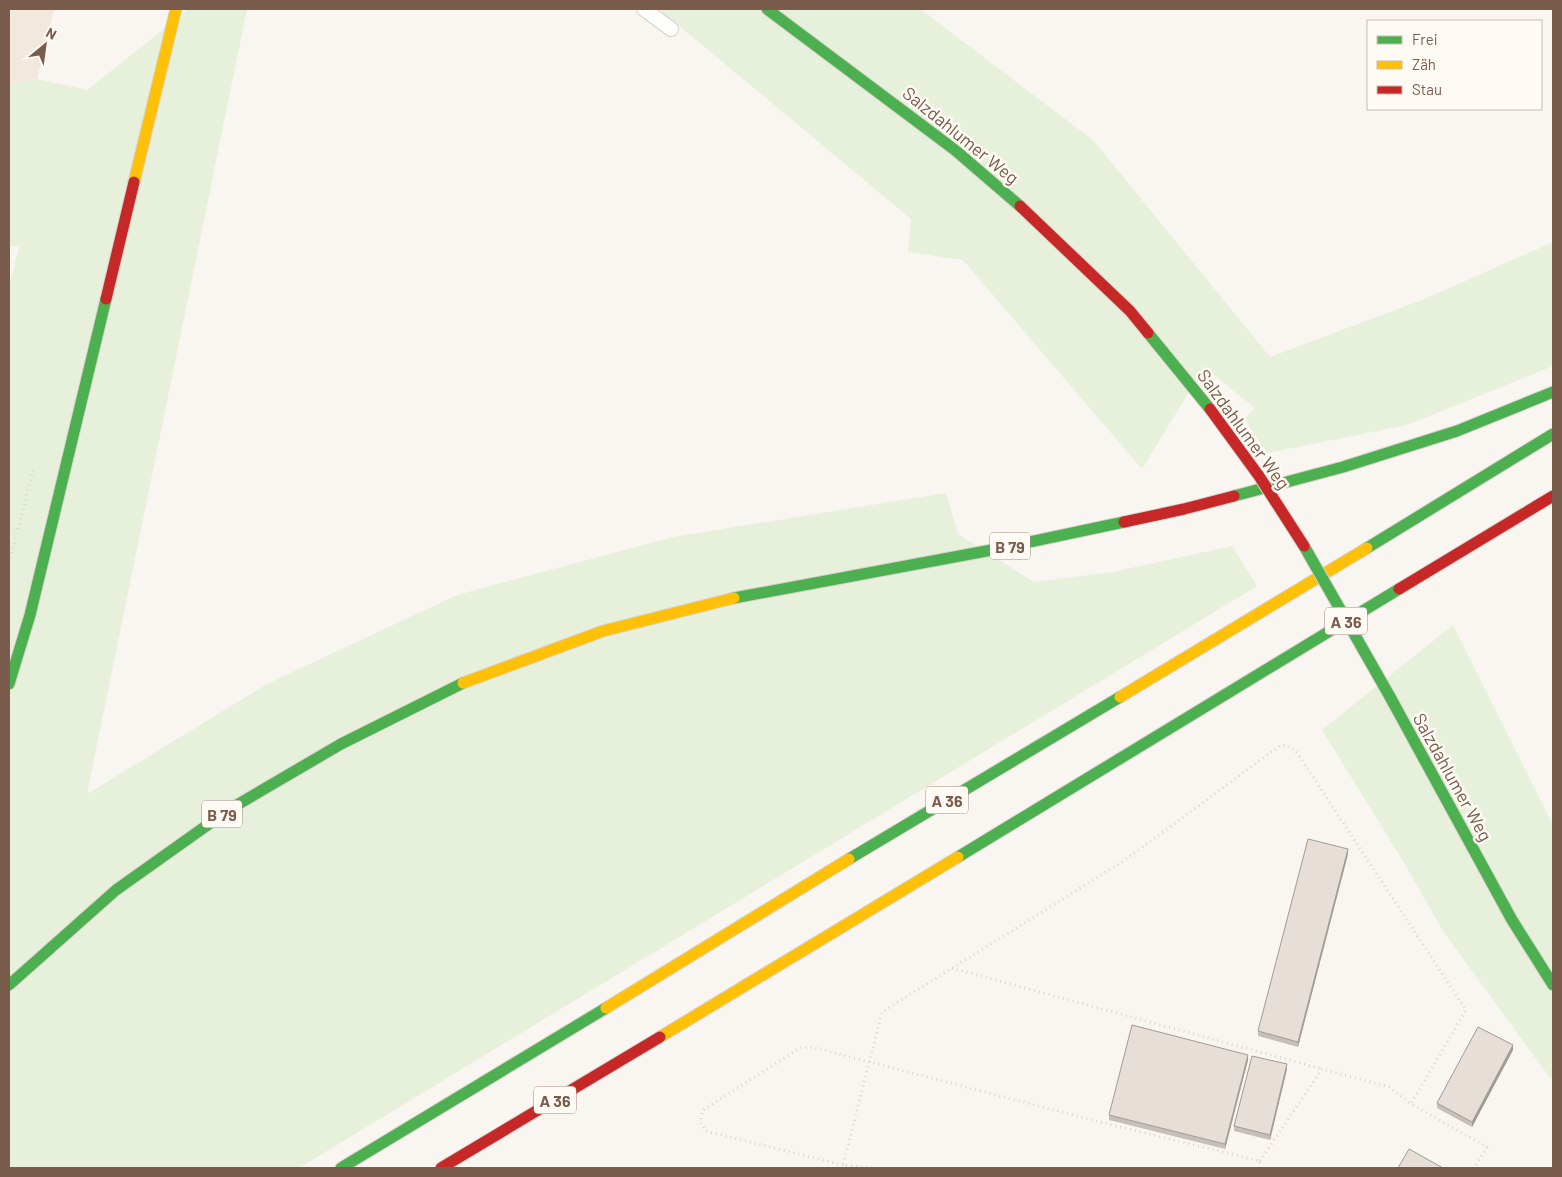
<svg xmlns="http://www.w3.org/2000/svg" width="1562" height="1177" font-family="Barlow,sans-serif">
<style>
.residential{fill:#f2e8de}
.green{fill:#e7f0db}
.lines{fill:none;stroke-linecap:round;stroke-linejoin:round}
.lane-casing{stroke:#d7d1cb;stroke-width:16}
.fast-casing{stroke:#d9d2cb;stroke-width:13}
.slow-casing{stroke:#d9d2cb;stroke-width:13}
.jam-casing{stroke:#d9d2cb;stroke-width:13}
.path{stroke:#dcd5d0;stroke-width:3;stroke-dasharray:1 4;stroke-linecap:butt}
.lane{stroke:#fefefd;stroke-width:14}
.fast{stroke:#4caf50;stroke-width:11}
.slow{stroke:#ffc107;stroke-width:11}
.jam{stroke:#c62828;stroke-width:11}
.fast-bridge-casing{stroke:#d9d2cb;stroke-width:13;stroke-linecap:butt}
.jam-bridge-casing{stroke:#d9d2cb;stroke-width:13;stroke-linecap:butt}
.fast-bridge{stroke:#4caf50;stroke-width:11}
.jam-bridge{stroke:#c62828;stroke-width:11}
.wall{fill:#c6bfb9}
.shaded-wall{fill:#a19b96}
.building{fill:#e6ded7;stroke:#a19b96}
.labels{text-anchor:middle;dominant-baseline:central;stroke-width:5;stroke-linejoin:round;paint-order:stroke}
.shield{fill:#fffaf3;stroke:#a28b7f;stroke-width:1}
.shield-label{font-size:16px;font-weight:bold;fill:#7a5c4d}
.street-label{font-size:18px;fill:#7a5c4d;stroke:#fffaf3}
</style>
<rect width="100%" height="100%" fill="#f9f5f0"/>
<polygon class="residential" points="9,9 54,9 37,79 9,84"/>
<g class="green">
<polygon points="189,9 247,9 87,794 267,684 457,595 673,537 946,493 958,534 1034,582 1113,572 1232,546 1257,586 299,1168 9,1168 9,287 19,247 9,246 9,84 37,79 87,90"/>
<polygon points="659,9 920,9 1093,140 1270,357 1427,298 1553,242 1553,366 1407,425 1267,453 1244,418 1255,408 1204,367 1142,469 963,260 908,252 911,219"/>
<polygon points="1453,625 1553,825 1553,1082 1443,931 1403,861 1322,730"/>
</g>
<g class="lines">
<defs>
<polyline id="lane" points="644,9 671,29"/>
<g id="fast">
<polyline points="767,9 955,150 1020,206"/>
<polyline points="1148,333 1210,409"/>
<polyline points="1234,496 1343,467 1457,431 1553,392"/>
<polyline points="1367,548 1553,434"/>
<polyline points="734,598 997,549 1124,522"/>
<polyline points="9,684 30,615 106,299"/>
<polyline points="1389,695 1512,920 1553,985"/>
<polyline points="958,857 1399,589"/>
<polyline points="849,859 1120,697"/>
<polyline points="9,985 116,890 230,809 341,744 463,683"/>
<polyline points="341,1168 606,1008"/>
</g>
<g id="slow">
<polyline points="134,182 176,9"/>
<polyline points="463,683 603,631 734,598"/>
<polyline points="1120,697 1367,548"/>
<polyline points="606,1008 849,859"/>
<polyline points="660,1037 958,857"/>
</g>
<g id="jam">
<polyline points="1020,206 1130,311 1148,333"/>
<polyline points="106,299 134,182"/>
<polyline points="1124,522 1184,509 1234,496"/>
<polyline points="1399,589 1553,496"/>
<polyline points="441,1168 660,1037"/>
</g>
</defs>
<use href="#lane" class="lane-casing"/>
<use href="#fast" class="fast-casing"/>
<use href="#slow" class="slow-casing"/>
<use href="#jam" class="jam-casing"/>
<g class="path">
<polyline points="9,563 34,467"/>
<polyline points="952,968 1322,1069"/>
<polyline points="1260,1161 1322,1069 1389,1087 1411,1104"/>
<polyline points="843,1165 706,1131 700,1122 703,1110 800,1048 812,1047 1100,1122 1260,1161 1258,1168"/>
<polyline points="872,1168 843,1165 882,1012 1122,862 1281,745 1291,747 1298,754 1466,1010 1411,1104 1487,1147 1474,1168"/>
</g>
<use href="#lane" class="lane"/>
<use href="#fast" class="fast"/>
<use href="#slow" class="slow"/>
<use href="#jam" class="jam"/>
<defs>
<polyline id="fast-bridge" points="1304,546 1389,695"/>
<polyline id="jam-bridge" points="1210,409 1259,476 1304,546"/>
</defs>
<use href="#fast-bridge" class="fast-bridge-casing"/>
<use href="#jam-bridge" class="jam-bridge-casing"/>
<use href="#fast-bridge" class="fast-bridge"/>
<use href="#jam-bridge" class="jam-bridge"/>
</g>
<g class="wall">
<polygon points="1348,854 1298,1047 1258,1036 1258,1031"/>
<polygon points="1513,1050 1472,1127 1437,1108 1437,1103"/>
<polygon points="1248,1060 1225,1149 1109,1120 1109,1115"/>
<polygon points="1287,1069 1270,1140 1234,1131 1234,1126"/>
</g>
<g class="shaded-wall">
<polygon points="1348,849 1348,854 1298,1047 1298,1042"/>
<polygon points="1513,1045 1513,1050 1472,1127 1472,1122"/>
<polygon points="1248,1055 1248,1060 1225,1149 1225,1144"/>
<polygon points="1287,1064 1287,1069 1270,1140 1270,1135"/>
</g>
<g class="building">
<polygon points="1308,839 1348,849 1298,1042 1258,1031"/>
<polygon points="1132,1025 1248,1055 1225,1144 1109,1115"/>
<polygon points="1478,1027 1513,1045 1472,1122 1437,1103"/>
<polygon points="1252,1056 1287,1064 1270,1135 1234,1126"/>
<polygon points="1409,1149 1443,1168 1398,1168"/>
</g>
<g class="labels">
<g class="shield">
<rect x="990" y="532.5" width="40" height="27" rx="4"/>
<rect x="1325" y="607.5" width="42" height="27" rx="4"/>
<rect x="926" y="786.5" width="42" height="27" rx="4"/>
<rect x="202" y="800.5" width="40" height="27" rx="4"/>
<rect x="534" y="1086.5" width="42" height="27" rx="4"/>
</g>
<g class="shield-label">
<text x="1010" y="546">B 79</text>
<text x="1346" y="621">A 36</text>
<text x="947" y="800">A 36</text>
<text x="222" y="814">B 79</text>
<text x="555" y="1100">A 36</text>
</g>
<g class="street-label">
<text transform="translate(961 135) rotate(39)">Salzdahlumer Weg</text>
<text transform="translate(1244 429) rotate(54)">Salzdahlumer Weg</text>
<text transform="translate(1453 777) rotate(61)">Salzdahlumer Weg</text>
</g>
</g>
<rect width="1562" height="1177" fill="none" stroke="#7a5c4d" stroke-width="20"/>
<rect x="1367" y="20" width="175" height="90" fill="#fffaf3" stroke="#cabbb1"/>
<rect x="1377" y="36" width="25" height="8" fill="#4caf50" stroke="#cabbb1"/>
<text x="1412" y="45" font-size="15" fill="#7a5c4d">Frei</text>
<rect x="1377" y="61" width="25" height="8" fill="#ffc107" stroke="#cabbb1"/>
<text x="1412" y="70" font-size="15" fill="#7a5c4d">Zäh</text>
<rect x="1377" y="86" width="25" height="8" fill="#c62828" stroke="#cabbb1"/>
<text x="1412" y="95" font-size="15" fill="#7a5c4d">Stau</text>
<g transform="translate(45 45) rotate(29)" stroke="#fffaf3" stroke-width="4" paint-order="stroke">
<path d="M0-4L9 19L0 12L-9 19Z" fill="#7a5c4d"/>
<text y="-8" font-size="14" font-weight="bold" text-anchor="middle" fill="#7a5c4d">N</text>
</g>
</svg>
